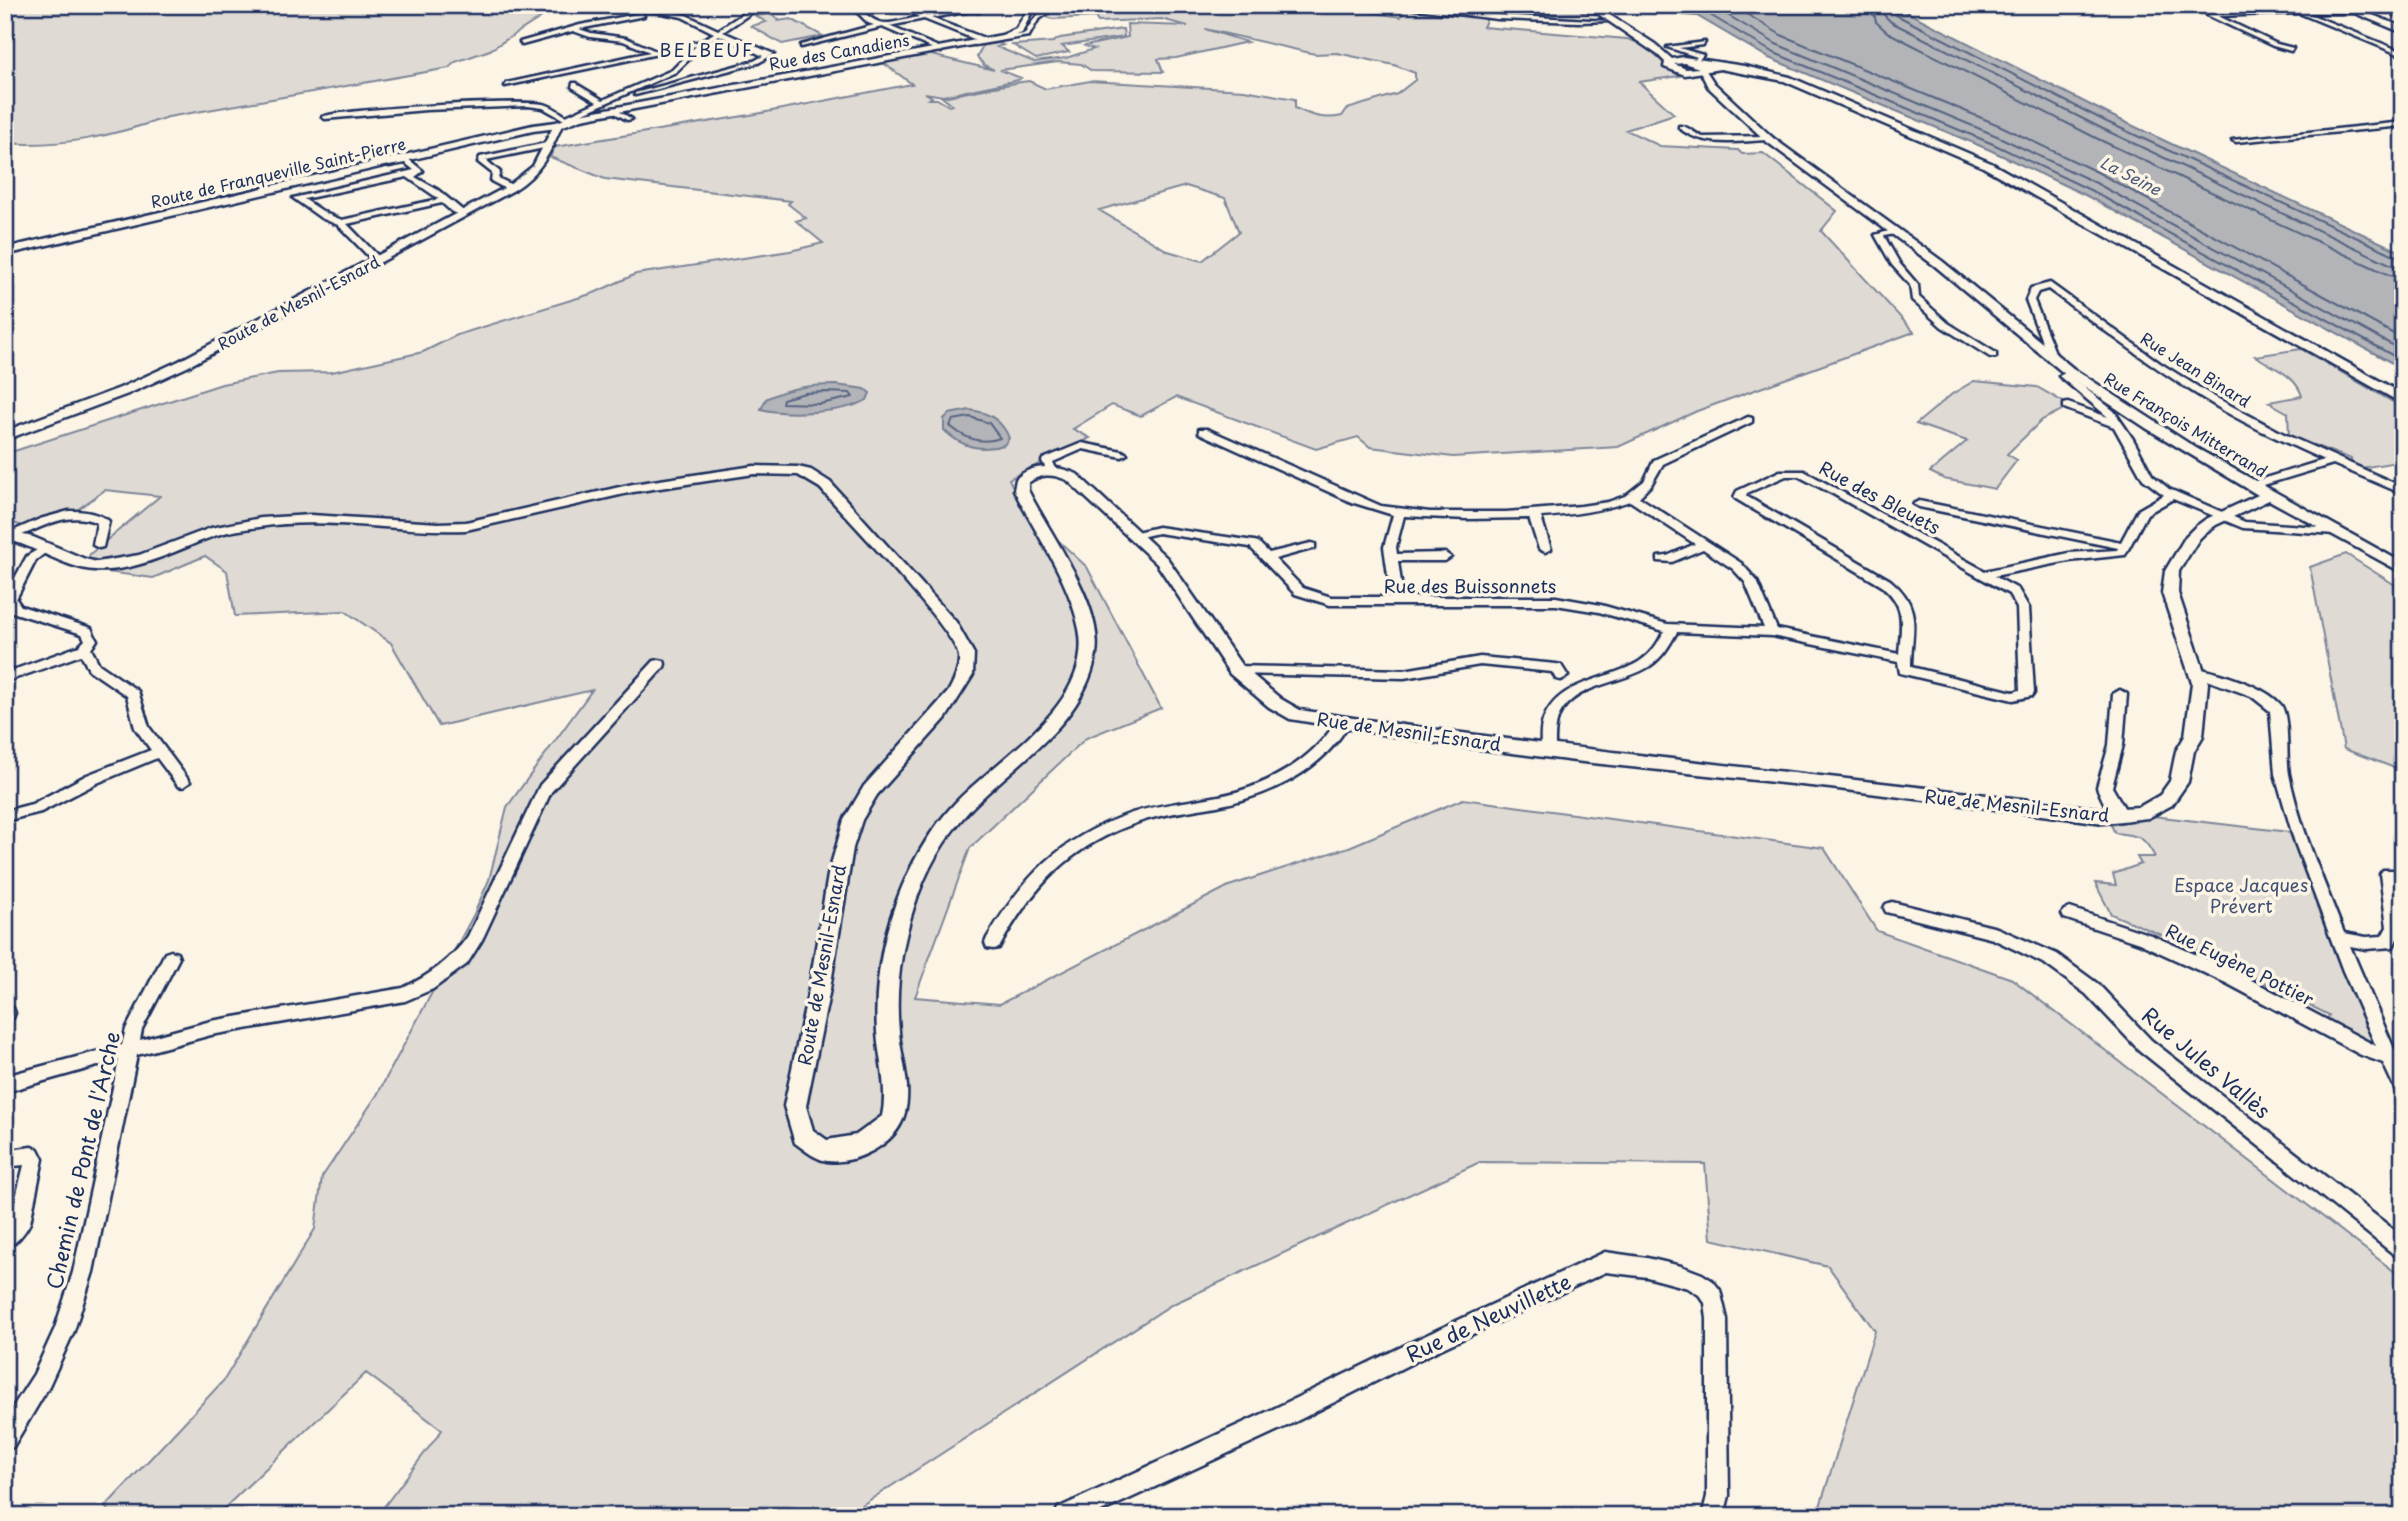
<svg xmlns="http://www.w3.org/2000/svg" width="2408" height="1521" font-family="'Playpen Sans',sans-serif">
<style>
.green{fill:#dfdbd4;stroke:#7d8599;stroke-width:2;fill-rule:evenodd}
.water{fill:#b2b4b8;stroke:#767f94;stroke-width:2}
.lines{fill:none;stroke-linecap:round;stroke-linejoin:round}
.shore{stroke:#576482;stroke-width:2}
.minor-casing{stroke:#1b2f5e;stroke-width:5}
.tertiary-casing{stroke:#1b2f5e;stroke-width:5}
.secondary-casing{stroke:#1b2f5e;stroke-width:5}
.primary-casing{stroke:#1b2f5e;stroke-width:5}
.minor{fill:#fcf5e5;fill-rule:evenodd}
.tertiary{fill:#fcf5e5;fill-rule:evenodd}
.secondary{fill:#fcf5e5;fill-rule:evenodd}
.primary{fill:#fcf5e5;fill-rule:evenodd}
.rail{stroke:#1b2f5e;stroke-width:2;stroke-dasharray:4.5 2.5;stroke-linecap:butt}
.labels{text-anchor:middle;dominant-baseline:central;stroke-width:7;stroke-linejoin:round;paint-order:stroke}
.far-street-label{font-size:16px;fill:#1b2f5e;stroke:#fcf5e5}
.far-water-label{font-size:16px;font-style:italic;fill:#485779;stroke:#fcf5e5}
.far-quarter-label{font-size:18px;letter-spacing:2px;fill:#1b2f5e;stroke:#fcf5e5}
.street-label{font-size:18px;fill:#1b2f5e;stroke:#fcf5e5}
.park-label{font-size:18px;fill:#425176;stroke:#fcf5e5}
.near-street-label{font-size:21px;fill:#1b2f5e;stroke:#fcf5e5}
</style>
<rect width="100%" height="100%" fill="#fcf5e5"/>
<filter id="ink" filterUnits="userSpaceOnUse"><feTurbulence type="fractalNoise" baseFrequency=".0143" numOctaves="2"/><feDisplacementMap in="SourceGraphic" scale="14" xChannelSelector="R" yChannelSelector="G"/><feConvolveMatrix kernelMatrix="1 2 1 2 8 2 1 2 1" color-interpolation-filters="sRGB"/></filter>
<g filter="url(#ink)">
<g class="green">
<path d="M5,5H550L554,9L490,50L455,62L449,68L168,117C116,135 61,148 5,143Z"/>
<path d="M1038,5H1324L1401,17L1405,9L1487,18L1483,27L1627,39L1642,44L1679,76L1639,82L1674,114L1626,130L1660,146L1738,150L1742,154L1763,153L1837,211L1821,231L1914,332L1697,411L1618,447L1453,457L1370,447L1358,437L1316,449L1176,397L1141,416L1112,405L1073,429L1090,438L1009,479L1023,508L1087,567L1161,708L1086,738L970,848L915,997L1000,1004L1229,886L1349,847L1463,799L1824,848L1877,931L2012,979L2403,1278V1516H1817L1875,1331L1828,1266L1711,1239L1705,1164L1480,1162L1171,1305L845,1516H377L442,1430L366,1373L216,1516H115L105,1507L224,1380L315,1229L322,1177L377,1095L474,914L489,880L507,807L592,690L439,726L391,643L345,611L235,616L227,571L205,556L153,578L84,569L90,554L160,496L105,490L74,512L22,526L5,520V454L222,384L278,373L332,372L423,352L457,335L594,293L636,274L790,251L823,243L796,221L806,218L788,204L791,201L605,179L550,157L555,147L756,114L912,84L882,62L927,54L994,70L984,65L977,57L983,45L999,43L1003,45L997,47L1034,62L1066,58L1094,49L1085,46L1128,37L1127,24L1188,26L1161,19L1098,22L1095,17L1052,19L1039,14L1033,21L1027,22L1033,9ZM1205,29L1315,54L1337,53L1394,65L1415,73V80L1397,94L1347,109L1342,116C1324,120 1312,116 1295,108V99L1244,90L1090,81L1046,89L1029,81L1021,82L942,97L952,105L949,106L937,99H929L932,97L925,93L943,96L1018,80L1021,78L1000,70L1058,62L1081,64L1092,71L1163,72L1158,59L1176,58L1247,42ZM1186,186L1225,198L1239,232L1202,261L1168,251L1099,210Z"/>
<polygon points="1393,5 1585,5 1591,13 1542,14 1533,20 1443,13"/>
<polygon points="769,14 779,19 778,21 791,19 823,36 782,44 751,26 766,22 756,16"/>
<polygon points="1123,29 1124,37 1062,46 1069,52 1036,59 1013,45 1053,42 1060,38"/>
<path d="M2301,349L2403,408V461L2361,468L2351,463V459L2289,436L2288,413L2269,402L2302,396C2296,375 2272,367 2255,356Z"/>
<polygon points="1974,381 2037,387 2070,406 2042,420 2007,454 2017,460 1995,489 1944,479 1930,472 1967,441 1916,424 1952,394"/>
<polygon points="2346,554 2403,590 2403,771 2344,749 2310,567"/>
<path d="M2153,816L2289,832L2377,1037L2375,1042L2371,1045L2326,1024L2329,1015L2210,955L2111,914L2095,883L2116,885L2113,874L2141,864L2137,857H2155C2143,835 2140,836 2115,833L2111,825Z"/>
</g>
<g class="water">
<polygon points="1670,5 1893,5 2110,115 2403,253 2403,369 2087,196 1990,150 1769,58 1697,16 1684,15"/>
<path d="M836,385L865,389L870,393L867,400C844,413 787,416 761,409L766,399C789,387 811,385 836,385Z"/>
<path d="M970,410C988,412 1002,420 1009,438L1004,445C981,452 961,447 944,430V419L949,414Z"/>
</g>
<g class="lines">
<g class="shore">
<polyline points="1683,5 1700,9 1772,52 1993,144 2090,190 2403,361"/>
<polyline points="1711,5 1776,44 1997,136 2094,182 2403,351"/>
<polyline points="1732,5 1781,35 2001,126 2099,173 2403,339"/>
<polyline points="1872,5 1876,22 1887,32 2098,139 2389,275 2403,278"/>
<polyline points="1883,5 1884,15 1891,22 2103,129 2394,266 2403,267"/>
<polyline points="1892,5 1896,15 2107,122 2403,259"/>
<polygon points="826,392 850,393 853,397 820,404 782,403 783,399 805,393"/>
<path d="M970,417L989,423L1000,438C981,445 965,439 950,426L953,420Z"/>
</g>
<defs>
<g id="minor">
<path d="M569,5L657,8L686,15L718,30L756,5H763L723,32L774,54L758,63L635,95V93L754,61L763,56L719,35L706,43L676,72L570,119L568,122L543,108L528,106L426,110L325,119L322,117C339,109 529,98 547,105C553,107 560,112 566,116L597,102L572,87L573,83H577L578,85L603,100L672,70L696,46L505,86L507,83L650,52L623,41L590,37L573,31L522,45L520,42L580,25L642,13L644,16L579,29L591,33L626,38L656,51L701,41L714,33L682,17L657,12Z"/>
<path d="M850,5H856C882,31 886,23 919,17L900,5H908L926,16L974,8L979,10V12L971,11L931,18L987,39L1025,34C1032,20 1043,5 1060,5L1038,20L1029,36L975,45L973,42L979,41L924,19L889,26L943,49L941,52L882,27L801,47V45L874,25L868,23Z"/>
<polygon points="1015,5 1024,5 1033,9 1030,11"/>
<polygon points="1384,5 1497,15 1610,21 1579,22 1497,19"/>
<polygon points="2338,8 2361,13 2307,13 2403,52 2403,56 2299,13 2218,16 2277,44 2293,48 2291,51 2273,46 2207,15"/>
<polygon points="1705,42 1703,45 1679,48 1703,55 1695,64 1692,62 1697,57 1667,47"/>
<polygon points="611,109 615,109 632,119 627,120 611,111"/>
<polygon points="2403,122 2403,126 2236,142 2232,140"/>
<path d="M1679,126C1687,125 1695,134 1703,137L1769,136L1773,138L1769,140C1738,141 1704,148 1679,128Z"/>
<polygon points="551,142 554,146 486,160 500,172 498,178 514,186 514,190 508,190 491,181 492,173 478,162 480,157"/>
<path d="M407,158L423,171L415,177L438,190L467,214L463,216L452,212L442,203L347,224L380,258V262H374L338,225L321,218L293,198L414,170L405,163L389,166L385,164ZM407,177L439,199L342,220L327,214L304,199Z"/>
<polygon points="1892,230 1896,232 1895,234 1884,236 1900,264 1918,285 1919,297 1948,323 1996,353 1996,357 1990,357 1942,327 1912,300 1910,285 1892,265 1875,235"/>
<path d="M2050,283L2160,363L2211,395L2284,434L2403,487V494L2333,464L2257,487H2249V483L2324,460C2282,441 2240,422 2201,397C2148,364 2099,326 2048,289L2038,292L2034,300L2058,360L2050,362L2026,300L2031,288Z"/>
<path d="M2071,370L2076,373L2071,377L2114,411L2133,439L2152,475L2169,489L2245,522L2335,528L2341,531L2335,534L2243,528L2173,499L2147,514L2125,555L2069,561L1994,576L2018,589L2029,608L2034,693L2032,696L2013,700L1900,673L1898,662L1772,636L1677,632C1669,646 1663,657 1650,666C1624,683 1582,683 1563,709C1554,721 1555,737 1555,751L1548,756L1541,751C1541,742 1540,732 1542,724C1555,679 1607,682 1640,661C1652,653 1658,643 1664,631L1599,612L1556,605H1330L1295,594L1250,547L1158,533L1136,538L1130,535L1132,533L1158,527L1254,541L1258,542L1269,553L1311,543L1315,544V548L1275,559L1303,588L1331,597H1391L1384,547L1393,515L1351,502L1199,433V429H1207L1381,506L1430,512H1506L1581,506L1608,502L1625,496L1644,481L1654,460L1748,417L1752,418V422L1663,464L1651,485L1639,497L1741,563L1757,581L1777,629L1899,654C1901,624 1907,607 1882,586L1736,499L1734,497L1737,491L1780,471H1804L1985,571L2069,553L2117,550L2118,548L1919,507L1913,504L1919,501L2121,542L2138,510L2164,495L2143,479L2114,427L2064,408V404L2068,403L2108,417L2059,376ZM1786,476H1798L1833,494L2009,594L2017,608L2020,690L2013,692L1911,667C1911,630 1924,608 1890,580L1746,496L1747,493ZM1630,501L1695,544L1667,556L1658,557V561L1672,562L1703,549L1733,569L1745,582L1764,628L1667,624L1601,605L1556,597H1403L1398,561H1445L1451,557L1445,553L1397,554L1396,547L1404,516L1467,519L1529,518L1539,549L1545,552L1551,549L1541,517C1571,515 1601,511 1630,501Z"/>
<polygon points="1082,443 1122,451 1127,454 1122,457 1083,449 1053,462 1057,471 1056,473 1048,473 1042,461 1043,459"/>
<path d="M69,511C83,511 97,512 109,521L103,547L99,548L93,545L97,523C60,505 22,544 5,537L6,534L40,519Z"/>
<polygon points="47,544 53,547 36,560 16,599 21,606 91,628 97,640 91,649 99,664 138,691 149,727 190,782 183,787 178,786 157,758 97,783 41,812 5,821 5,811 32,804 87,775 151,750 135,728 127,696 89,670 81,655 5,682 5,673 79,646 85,640 82,634 12,612 5,601 5,596 27,556"/>
<polygon points="1480,657 1556,664 1561,665 1568,676 1561,680 1556,679 1552,672 1480,665 1404,678 1236,674 1230,670 1236,666 1404,670"/>
<path d="M659,660L664,661L665,664L664,667L551,792L482,940L467,964L433,989L405,1001L211,1035L137,1055L93,1272L74,1331L48,1388L13,1447L5,1450V1419L34,1374L55,1328L73,1272L119,1060L5,1092V1076L122,1045L126,1029L165,953L171,951L177,953L179,958L142,1029L140,1040L211,1021L403,988C429,976 451,960 468,936L540,785L654,661Z"/>
<path d="M2198,668C2222,674 2265,686 2281,705C2290,718 2286,758 2289,774C2300,829 2324,881 2344,933L2366,937L2382,936L2387,927L2380,874L2383,870H2393L2396,874L2403,927L2393,947L2366,949L2350,946L2394,1049L2403,1050V1096L2397,1093L2383,1063L2361,1055L2226,983L2139,943L2064,918L2062,914L2064,910L2070,908L2151,935L2238,973L2376,1046L2343,971L2295,843L2275,774L2270,711L2251,696L2193,675L2191,672Z"/>
<path d="M2120,690L2127,694L2123,745L2112,787L2129,816L2127,820C2112,823 2102,800 2097,787L2109,745L2113,694Z"/>
<path d="M1342,718L1349,723C1323,771 1269,796 1217,806C1191,811 1164,813 1139,822C1070,846 1033,886 999,948L993,949L987,948L985,943L987,938C1023,877 1060,838 1129,814C1158,804 1189,802 1219,796C1265,787 1313,761 1337,720Z"/>
<polygon points="1892,902 1997,928 2057,954 2098,984 2151,1040 2403,1237 2403,1258 2396,1256 2139,1050 2086,994 2045,964 1993,939 1886,912 1884,908 1886,904"/>
<polygon points="5,1006 13,1008 15,1013 13,1018 5,1020"/>
<path d="M31,1147L38,1149L43,1159L30,1223C25,1233 16,1244 5,1248V1225L11,1218L24,1165L5,1167V1151Z"/>
<polygon points="1605,1252 1647,1258 1681,1266 1702,1274 1713,1281 1720,1290 1727,1319 1729,1496 1724,1516 1702,1516 1707,1496 1707,1319 1705,1303 1699,1295 1688,1288 1647,1277 1606,1272 1434,1352 1287,1426 1092,1516 1055,1516 1058,1508 1271,1410 1420,1338"/>
</g>
<g id="tertiary">
<path d="M1699,69H1705L1714,83L1773,138L1942,261L2074,369L2196,448L2403,563V573L2269,500L2216,525L2205,533L2199,539L2179,571L2178,593L2208,683L2203,736L2194,751L2188,782L2172,805L2148,818L2104,823L1830,788L1583,762L1449,745L1290,719L1269,707L1230,674L1157,564L1067,480C1053,474 1041,473 1028,483V490C1049,533 1104,605 1096,654C1084,725 1014,763 969,811C944,838 925,872 914,907C901,947 895,990 899,1032C901,1059 913,1089 904,1116C896,1144 855,1165 827,1161C815,1159 805,1150 795,1143L784,1106L809,989L828,875L844,820L864,786L948,692C954,681 960,669 959,656C955,630 844,515 820,488L798,475L754,474L633,492L466,530C397,533 327,516 259,527C245,529 230,531 217,535C180,548 136,573 95,570C64,568 36,546 5,539V531L33,537L85,559L97,562L139,555L211,528L261,518L311,515L438,523L466,522L633,484L754,466L798,467L811,470L830,482L956,622L974,654L973,675L946,718L877,795L862,820L853,848L830,989L806,1106L813,1130L827,1140L856,1135L882,1116C888,1087 879,1061 877,1032C874,983 883,932 902,887C915,856 933,826 956,802C1000,756 1094,704 1079,629C1069,579 1036,535 1014,490L1016,479C1033,462 1057,466 1077,474L1167,558L1242,666L1281,699L1300,710C1567,751 1836,776 2104,809L2139,807L2160,795L2170,781L2176,751L2185,736L2192,683L2162,593L2165,571L2186,536L2195,527L2206,519L2258,495L2146,428L2066,375L1935,266L1767,142L1708,87Z"/>
<path d="M558,122L562,125C550,153 541,173 514,190L187,367L128,394L5,440V431L120,388L179,361L508,186L533,166L554,125Z"/>
</g>
<polygon id="secondary" points="1030,5 1039,5 1032,11 1022,33 1004,39 582,119 558,128 533,131 5,255 5,248 533,125 556,122 580,114 1002,35 1016,29"/>
<g id="primary">
<path d="M1585,5H1594L1655,44L1672,59L1684,57L1744,66L1790,77L1991,163L2403,394V404L1983,167L1784,81L1720,69L1685,75L1664,67L1665,62L1658,55ZM1684,63L1699,68L1686,69L1674,64Z"/>
<polygon points="2335,5 2347,5 2403,27 2403,33"/>
</g>
</defs>
<use href="#minor" class="minor-casing"/>
<use href="#tertiary" class="tertiary-casing"/>
<use href="#secondary" class="secondary-casing"/>
<use href="#primary" class="primary-casing"/>
<use href="#minor" class="minor"/>
<use href="#tertiary" class="tertiary"/>
<use href="#secondary" class="secondary"/>
<use href="#primary" class="primary"/>
<g class="rail">
<polyline points="2365,5 2403,20"/>
<polyline points="2398,5 2403,7"/>
</g>
</g>
</g>
<g class="labels">
<g class="far-street-label">
<text transform="translate(839 51) rotate(-10)">Rue des Canadiens</text>
<text transform="translate(278 172) rotate(-13)">Route de Franqueville Saint-Pierre</text>
<text transform="translate(298 302) rotate(-28)">Route de Mesnil-Esnard</text>
<text transform="translate(2196 369) rotate(32)">Rue Jean Binard</text>
<text transform="translate(2186 424) rotate(31)">Rue François Mitterrand</text>
</g>
<g class="far-water-label">
<text transform="translate(2131 175) rotate(27)">La Seine</text>
</g>
<g class="far-quarter-label">
<text x="707" y="49">BELBEUF</text>
</g>
<g class="street-label">
<text transform="translate(1880 497) rotate(28)">Rue des Bleuets</text>
<text x="1470" y="585">Rue des Buissonnets</text>
<text transform="translate(1409 731) rotate(8)">Rue de Mesnil-Esnard</text>
<text transform="translate(2017 805) rotate(6)">Rue de Mesnil-Esnard</text>
<text transform="translate(2240 964) rotate(26)">Rue Eugène Pottier</text>
<text transform="translate(821 965) rotate(-80)">Route de Mesnil-Esnard</text>
</g>
<g class="park-label">
<text x="2241" y="884">Espace Jacques<tspan x="2241" dy="21">Prévert</tspan></text>
</g>
<g class="near-street-label">
<text transform="translate(2207 1062) rotate(40)">Rue Jules Vallès</text>
<text transform="translate(82 1160) rotate(-77)">Chemin de Pont de l'Arche</text>
<text transform="translate(1488 1317) rotate(-25)">Rue de Neuvillette</text>
</g>
</g>
<rect width="2408" height="1521" fill="none" stroke="#fcf5e5" stroke-width="28"/>
<rect x="14" y="14" width="2380" height="1493" fill="none" stroke="#1b2f5e" stroke-width="2.5" filter="url(#ink)"/>
</svg>
